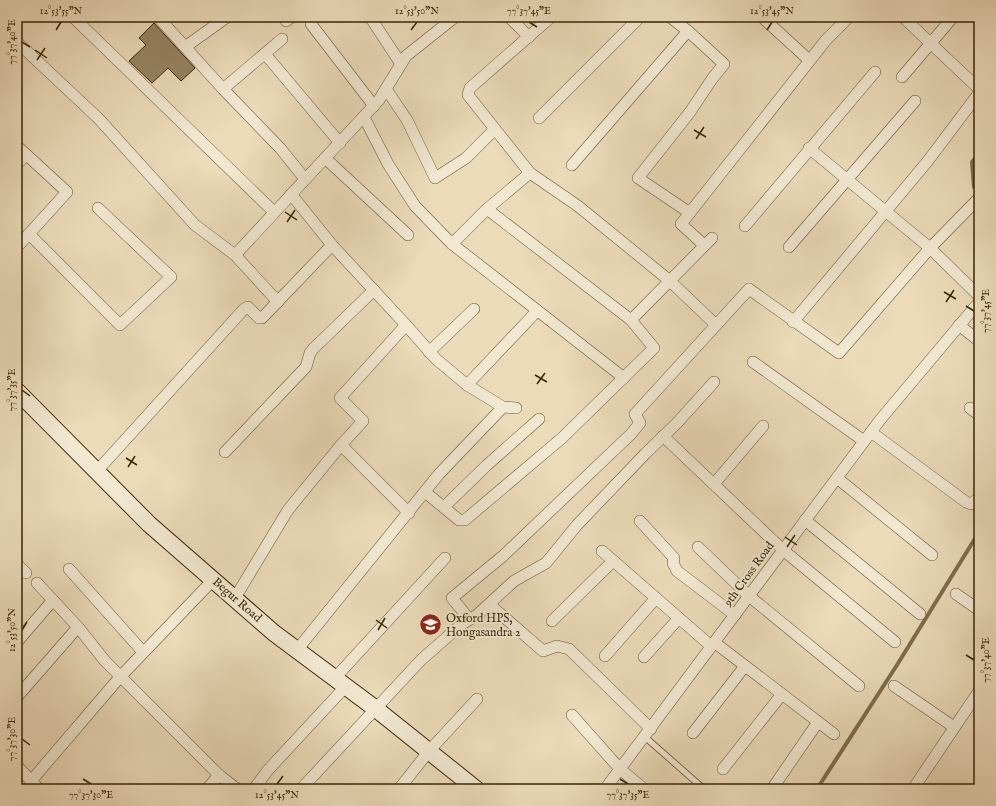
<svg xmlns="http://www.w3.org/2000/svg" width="996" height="806" font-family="'IM FELL English',serif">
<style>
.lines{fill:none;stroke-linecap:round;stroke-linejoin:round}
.stream{stroke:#816d4d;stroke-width:4}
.building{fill:#978463;stroke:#3b2506}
.service-casing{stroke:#675233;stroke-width:7}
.minor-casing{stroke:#675233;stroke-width:12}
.secondary-casing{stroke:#3b2506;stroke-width:18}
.service{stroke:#f2e8d2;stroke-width:5.5}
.minor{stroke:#f2e8d2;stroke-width:11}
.secondary{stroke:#f2e8d2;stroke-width:16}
.ticks{fill:none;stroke:#3b2506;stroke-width:1.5}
.labels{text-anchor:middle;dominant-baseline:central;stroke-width:3.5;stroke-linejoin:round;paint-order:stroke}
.street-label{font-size:12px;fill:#3b2506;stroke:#f2e8d2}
.poi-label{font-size:12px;fill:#3b2506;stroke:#f2e8d2;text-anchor:start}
.neatline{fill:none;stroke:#3b2506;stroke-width:1.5}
.ticks-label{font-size:10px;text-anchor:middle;fill:#3b2506}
</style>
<rect width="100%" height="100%" fill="#ebdbb9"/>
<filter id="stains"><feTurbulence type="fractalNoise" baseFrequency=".005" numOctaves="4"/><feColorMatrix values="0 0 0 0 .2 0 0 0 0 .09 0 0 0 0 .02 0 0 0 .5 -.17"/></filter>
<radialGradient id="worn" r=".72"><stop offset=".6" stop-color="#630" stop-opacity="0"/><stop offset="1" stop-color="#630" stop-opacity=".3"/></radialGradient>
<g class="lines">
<g class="stream">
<polyline points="974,187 972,162 979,154"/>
<polyline points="817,789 897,665 979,532"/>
</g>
</g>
<polygon class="building" points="154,23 195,68 181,81 168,68 152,83 129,61 146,45 139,38"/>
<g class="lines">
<defs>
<polyline id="service" points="645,737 704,789"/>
<g id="minor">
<polyline points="73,17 274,212"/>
<polyline points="158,17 223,89 280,148 305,179"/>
<polyline points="370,17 401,64"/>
<polyline points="509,17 529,37"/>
<polyline points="551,17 470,88 468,95 530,173 578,206 670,281 716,325"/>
<polyline points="762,17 809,60"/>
<polyline points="906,20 979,89"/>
<polyline points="286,21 292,17"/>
<polyline points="311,24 374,106"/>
<polyline points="688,31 724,64 712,79 690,112 638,178 690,213"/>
<polyline points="17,42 99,119 195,225 235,255 278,302"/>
<polyline points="185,47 227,17"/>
<polyline points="265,54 340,143"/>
<polyline points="902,77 953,17"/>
<polyline points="223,89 282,39"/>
<polyline points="386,89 407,120 435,178 466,158 495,129"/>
<polyline points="364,117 388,164 415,206 452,244 624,378"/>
<polyline points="539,118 640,17"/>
<polyline points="17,146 67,192 17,247"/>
<polyline points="809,148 930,248 979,296"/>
<polyline points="325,158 408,235"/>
<polyline points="17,164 26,155"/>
<polyline points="572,165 688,31 670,17"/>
<polyline points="291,194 332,245 406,325 436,359 467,385 503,407 516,408"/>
<polyline points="745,226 875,72"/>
<polyline points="29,234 120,325 171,277 98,208"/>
<polyline points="452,244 487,209 530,173"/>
<polyline points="704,245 681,224 826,40 849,17"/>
<polyline points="789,247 915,101"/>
<polyline points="235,255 379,100 406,56 455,17"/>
<polyline points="631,320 712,238"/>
<polyline points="793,322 927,162 979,93"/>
<polyline points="959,325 979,341"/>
<polyline points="429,352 474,309"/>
<polyline points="753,362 864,441"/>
<polyline points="467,385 537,311"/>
<polyline points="970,408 979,415"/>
<polyline points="871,432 966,502 971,504 979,498"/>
<polyline points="663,436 783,550 895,642"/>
<polyline points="341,445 409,513"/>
<polyline points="225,452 306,367 310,353 314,348 374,290"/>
<polyline points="97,471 244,309 248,307 259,318 262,318 332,245"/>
<polyline points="837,478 932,555"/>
<polyline points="714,484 763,426"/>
<polyline points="425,492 459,520 465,520 562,438 654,348 631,320 487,209"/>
<polyline points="444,507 487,465 539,419"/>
<polyline points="805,520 920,614"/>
<polyline points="640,521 674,558 673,563 677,571 735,615"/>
<polyline points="698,547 749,596 859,686"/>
<polyline points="602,551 711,646"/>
<polyline points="17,564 26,573"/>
<polyline points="69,569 143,652"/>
<polyline points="37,583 78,627 105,661 219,775 237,789"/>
<polyline points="956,594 979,610"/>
<polyline points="235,598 288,510 341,445 363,421 340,398 406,325"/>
<polyline points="489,604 543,651 557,646 569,649 651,729"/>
<polyline points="469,619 452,598 503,556 631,434 640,423 635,414 749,289 839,353 930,248 979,198"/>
<polyline points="552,621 613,561"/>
<polyline points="17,642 53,600"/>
<polyline points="714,642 834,734"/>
<polyline points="297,650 439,474 503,407"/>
<polyline points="605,656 656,598"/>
<polyline points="644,657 679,618"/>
<polyline points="335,678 445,558"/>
<polyline points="894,686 954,727"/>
<polyline points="17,697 78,627"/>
<polyline points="572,715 620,769 644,789"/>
<polyline points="693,733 745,666"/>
<polyline points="17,766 39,789"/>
<polyline points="723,769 782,694"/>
<polyline points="31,781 120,677 213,580"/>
<polyline points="207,789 219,775"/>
<polyline points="254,789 268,770 346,686"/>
<polyline points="301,789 421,660 462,624 477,615 514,581 546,563 577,525 645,454 677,423 714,382"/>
<polyline points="399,789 429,751 477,699"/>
<polyline points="605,789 880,420 979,302"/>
<polyline points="772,789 818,722"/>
<polyline points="913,789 979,691"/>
</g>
<polyline id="secondary" points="17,391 149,524 274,633 376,709 476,789"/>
</defs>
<use href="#service" class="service-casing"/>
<use href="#minor" class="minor-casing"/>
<use href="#secondary" class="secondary-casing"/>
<use href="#service" class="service"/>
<use href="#minor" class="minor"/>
<use href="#secondary" class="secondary"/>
</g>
<path class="ticks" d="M529,22L537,27M56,30L61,22M411,30L417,22M767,30L772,22M22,42L30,47M35,50L47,58M37,60L45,48M694,130L706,137M696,139L704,127M285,212L297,220M287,222L295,210M944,292L956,299M946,302L954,290M966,306L974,311M535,375L547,382M537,384L545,373M22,390L30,396M126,458L137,465M128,467L135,456M785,537L797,545M787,547L795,535M376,620L387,628M22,630L27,622M378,630L385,618M966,655L974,660M22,739L30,745M83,779L91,784M620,779L628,784M277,784L283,776"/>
<defs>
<symbol id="school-disc" viewBox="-11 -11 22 22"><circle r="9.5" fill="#8f2418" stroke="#f2e8d2"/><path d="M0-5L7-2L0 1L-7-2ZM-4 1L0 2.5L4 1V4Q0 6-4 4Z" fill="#fff"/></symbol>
</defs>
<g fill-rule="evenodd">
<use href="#school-disc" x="418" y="612" width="25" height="25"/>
</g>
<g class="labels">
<g class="street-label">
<text transform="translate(749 574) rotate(-54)">9th Cross Road</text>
<text transform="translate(237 600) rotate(41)">Begur Road</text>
</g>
<g class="poi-label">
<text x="446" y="618">Oxford HPS,<tspan x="446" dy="14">Hongasandra 2</tspan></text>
</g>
</g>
<rect width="996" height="806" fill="none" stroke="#ebdbb9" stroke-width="44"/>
<rect x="22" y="22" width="952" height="762" class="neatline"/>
<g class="ticks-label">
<text x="61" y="14">12°53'55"N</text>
<text x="417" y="14">12°53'50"N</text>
<text x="529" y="14">77°37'45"E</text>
<text x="772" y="14">12°53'45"N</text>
<text transform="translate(11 42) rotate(-90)" y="4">77°37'40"E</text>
<text transform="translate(985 311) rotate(-90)" y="4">77°37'45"E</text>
<text transform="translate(11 390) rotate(-90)" y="4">77°37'35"E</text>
<text transform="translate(11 630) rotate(-90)" y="4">12°53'50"N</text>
<text transform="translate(985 660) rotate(-90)" y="4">77°37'40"E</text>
<text transform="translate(11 739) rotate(-90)" y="4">77°37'30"E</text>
<text x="91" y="798">77°37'30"E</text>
<text x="277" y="798">12°53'45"N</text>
<text x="628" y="798">77°37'35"E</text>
</g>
<rect width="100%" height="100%" filter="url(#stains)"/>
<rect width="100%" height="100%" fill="url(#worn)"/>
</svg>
